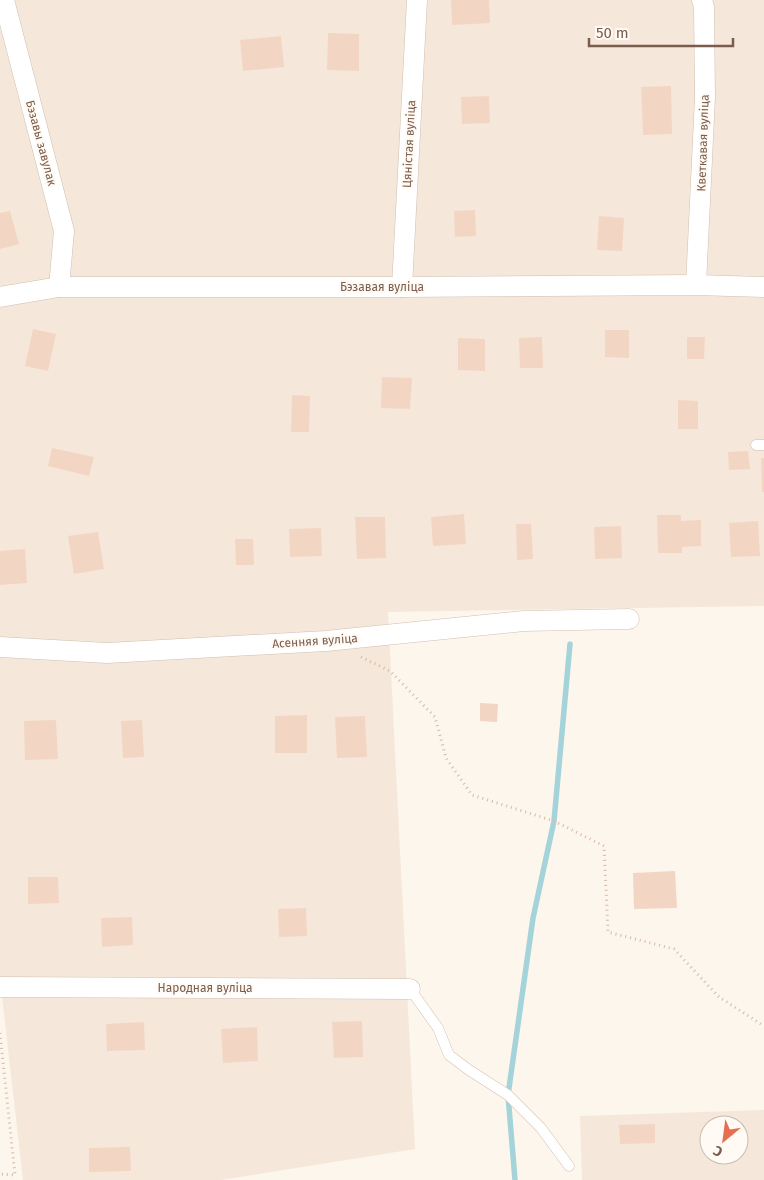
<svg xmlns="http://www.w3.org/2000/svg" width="764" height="1180" font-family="'Fira Sans',sans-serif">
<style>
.residential{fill:#f5e8da;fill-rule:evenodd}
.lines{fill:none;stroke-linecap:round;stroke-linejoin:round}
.stream{stroke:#a5d3da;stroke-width:5.5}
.building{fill:#f3d5c3}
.service-casing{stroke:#d1beb0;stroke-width:11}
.minor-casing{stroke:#d1beb0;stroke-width:21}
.path{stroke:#d9b8a5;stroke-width:3;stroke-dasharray:1 4;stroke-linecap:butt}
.service{stroke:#fff;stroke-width:10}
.minor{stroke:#fff;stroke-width:20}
.labels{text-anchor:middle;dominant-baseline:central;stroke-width:4;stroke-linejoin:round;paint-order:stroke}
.street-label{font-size:12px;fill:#7a5c4d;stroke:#fffaf3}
</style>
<rect width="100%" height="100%" fill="#fdf6ec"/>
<g class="residential">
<polygon points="0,0 764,0 764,606 388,612 415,1149 221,1180 23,1180 0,979"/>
<path d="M764,1110V1180H582L580,1116ZM709,1125H739V1155H709Z"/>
</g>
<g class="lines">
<polyline class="stream" points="515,1180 508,1095 533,918 554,821 570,644"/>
</g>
<g class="building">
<polygon points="451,0 489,0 490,23 452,25"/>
<polygon points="328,33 359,34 359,71 327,70"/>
<polygon points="281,36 284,67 243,71 240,40"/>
<polygon points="671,86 672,134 643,135 641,87"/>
<polygon points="489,96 490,123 462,124 461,97"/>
<polygon points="475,210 476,236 455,237 454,211"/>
<polygon points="10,211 19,244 0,249 0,213"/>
<polygon points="599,216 624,218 622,251 597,250"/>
<polygon points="33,329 56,334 48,371 25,366"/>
<polygon points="605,330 629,330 629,358 605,357"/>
<polygon points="542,337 543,368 520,368 519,338"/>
<polygon points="687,337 705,337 704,359 687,359"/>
<polygon points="458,338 485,339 485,371 458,370"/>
<polygon points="382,377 412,378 410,409 381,408"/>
<polygon points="292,395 310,396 309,432 291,432"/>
<polygon points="678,400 698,401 698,429 678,429"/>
<polygon points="52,448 94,457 89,476 48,466"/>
<polygon points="748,451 750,469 729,470 728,452"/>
<polygon points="761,458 764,458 764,492 762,492"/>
<polygon points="464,514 466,544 433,546 431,517"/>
<polygon points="657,515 681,515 681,521 701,520 701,546 682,547 682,553 658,553"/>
<polygon points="355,517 385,517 386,558 357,559"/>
<polygon points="758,521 760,556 731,557 729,523"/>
<polygon points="516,524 531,524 533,559 517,560"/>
<polygon points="621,526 622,558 595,559 594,527"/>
<polygon points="321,528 322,556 290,557 289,529"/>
<polygon points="98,532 104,569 74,574 68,536"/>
<polygon points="235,539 253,539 254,565 236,565"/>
<polygon points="25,549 27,583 0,585 0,551"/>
<polygon points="480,703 498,704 497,722 480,721"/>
<polygon points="307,715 307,753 275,753 275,716"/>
<polygon points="365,716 367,757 337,758 335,717"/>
<polygon points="56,720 58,759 25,760 24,721"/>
<polygon points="142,720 144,757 123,758 121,721"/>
<polygon points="675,871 677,908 634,909 633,873"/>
<polygon points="28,877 58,877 59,903 28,904"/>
<polygon points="306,908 307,936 279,937 278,909"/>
<polygon points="132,917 133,945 102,947 101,918"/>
<polygon points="362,1021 363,1057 334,1058 332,1022"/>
<polygon points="144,1022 145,1050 107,1051 106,1024"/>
<polygon points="257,1027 258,1061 223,1063 221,1029"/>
<polygon points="655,1124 655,1143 620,1144 619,1125"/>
<polygon points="130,1147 131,1171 89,1172 89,1148"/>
</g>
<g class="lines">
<defs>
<g id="service">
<polyline points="756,445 764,445"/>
<polyline points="410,989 438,1028 449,1055 469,1070 508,1095 541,1128 569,1166"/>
</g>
<g id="minor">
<polyline points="4,0 64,231 59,287"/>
<polyline points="696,285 705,97 704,7 702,0"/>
<polyline points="402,287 417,0"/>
<polyline points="0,297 59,287 402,287 696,285 764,287"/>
<polyline points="0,647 107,653 326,641 524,621 629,619"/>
<polyline points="0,987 410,989"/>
</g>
</defs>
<use href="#service" class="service-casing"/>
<use href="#minor" class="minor-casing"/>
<g class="path">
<polyline points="361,657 390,671 435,717 446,758 472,795 554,821 604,846 608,932 674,949 719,997 764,1026"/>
<polyline points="0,1033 15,1175 0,1174"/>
</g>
<use href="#service" class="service"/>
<use href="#minor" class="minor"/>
</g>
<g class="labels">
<g class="street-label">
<text transform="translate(41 143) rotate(75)">Бэзавы завулак</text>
<text transform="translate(703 143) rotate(-88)">Кветкавая вуліца</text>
<text transform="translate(409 144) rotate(-87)">Цяністая вуліца</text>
<text x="382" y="287">Бэзавая вуліца</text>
<text transform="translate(315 641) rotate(-4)">Асенняя вуліца</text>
<text x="205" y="988">Народная вуліца</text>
</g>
</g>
<g transform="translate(724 1140) rotate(209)"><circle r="24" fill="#fffaf3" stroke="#cabbb1"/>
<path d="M0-4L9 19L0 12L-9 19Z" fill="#e76f51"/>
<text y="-8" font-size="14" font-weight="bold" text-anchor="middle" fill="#7a5c4d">С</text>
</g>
<path d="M589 38v8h144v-8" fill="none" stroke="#7a5c4d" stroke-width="2.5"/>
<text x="596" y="38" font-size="15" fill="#7a5c4d" stroke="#fffaf3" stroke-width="4" paint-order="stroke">50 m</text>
</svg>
